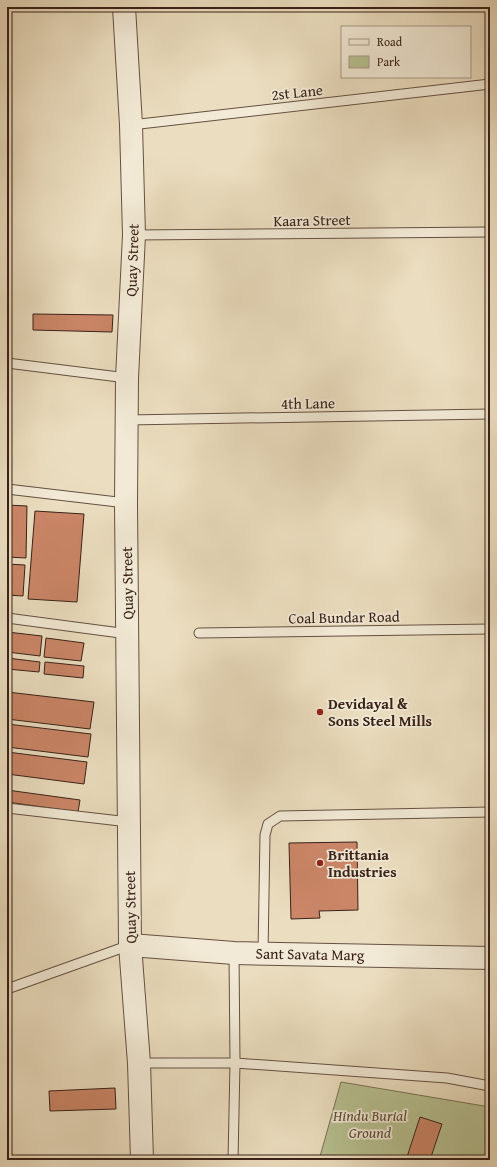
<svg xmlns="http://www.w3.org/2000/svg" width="497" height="1167" font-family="'Gentium Book Plus',serif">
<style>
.green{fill:#b7c192;stroke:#787155}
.building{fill:#cb8668;stroke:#382118}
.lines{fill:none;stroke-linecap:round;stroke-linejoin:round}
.service-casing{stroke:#655042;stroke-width:11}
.tertiary-casing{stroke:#655042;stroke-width:24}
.service{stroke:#f2ead6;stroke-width:9}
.tertiary{stroke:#f2ead6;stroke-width:22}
.poi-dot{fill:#8f2418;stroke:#f2ead6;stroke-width:1.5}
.labels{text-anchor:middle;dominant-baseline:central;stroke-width:3.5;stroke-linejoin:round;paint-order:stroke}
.street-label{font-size:15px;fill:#382118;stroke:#f2ead6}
.poi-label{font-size:15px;font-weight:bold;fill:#382118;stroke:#f2ead6;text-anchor:start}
.park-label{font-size:15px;font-style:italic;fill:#584936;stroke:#f2ead6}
</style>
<rect width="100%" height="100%" fill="#ebdec0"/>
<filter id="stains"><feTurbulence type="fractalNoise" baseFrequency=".005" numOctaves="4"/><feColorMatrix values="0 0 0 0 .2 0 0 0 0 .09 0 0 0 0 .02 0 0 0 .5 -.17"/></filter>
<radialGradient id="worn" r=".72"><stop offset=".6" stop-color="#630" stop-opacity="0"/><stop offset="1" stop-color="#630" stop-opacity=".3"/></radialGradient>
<polygon class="green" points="341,1082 490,1107 490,1160 319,1160"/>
<g class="building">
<polygon points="33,314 113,315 112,332 33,330"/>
<polygon points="7,505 27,506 26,558 7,557"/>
<polygon points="35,511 84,514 77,602 28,599"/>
<polygon points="7,564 25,565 23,596 7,595"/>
<polygon points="7,632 42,636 40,656 7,652"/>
<polygon points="46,638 84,643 81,661 44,657"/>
<polygon points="7,658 40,662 39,672 7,669"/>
<polygon points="45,662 84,666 83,678 44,674"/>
<polygon points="7,692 94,702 90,729 7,719"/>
<polygon points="7,724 91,734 88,757 7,747"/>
<polygon points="7,752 87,762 84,784 7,774"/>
<polygon points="7,790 80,800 78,812 7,802"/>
<polygon points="357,842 358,910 319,911 320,918 291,919 289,843"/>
<polygon points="115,1088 116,1109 50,1111 49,1091"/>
<polygon points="420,1117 442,1124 430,1160 406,1160"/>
</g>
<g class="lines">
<defs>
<g id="service">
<polyline points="131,125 490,84"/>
<polyline points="134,235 490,232"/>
<polyline points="7,363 127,378"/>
<polyline points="127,420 490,414"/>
<polyline points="7,489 126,503"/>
<polyline points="7,618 128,634"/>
<polyline points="199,633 490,629"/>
<polyline points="7,808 129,822"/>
<polyline points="263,953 265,835 268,824 280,816 490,812"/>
<polyline points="7,989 130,945"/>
<polyline points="139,1063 235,1063 447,1078 490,1086"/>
<polyline points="233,1160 235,1063 234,953"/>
</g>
<g id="tertiary">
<polyline points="124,7 131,125 134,235 127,378 126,503 130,945 139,1063 142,1160"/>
<polyline points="130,945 234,953 490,958"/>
</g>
</defs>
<use href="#service" class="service-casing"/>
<use href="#tertiary" class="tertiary-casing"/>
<use href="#service" class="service"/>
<use href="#tertiary" class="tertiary"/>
</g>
<g class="poi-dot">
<circle cx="320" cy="712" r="4"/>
<circle cx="320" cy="863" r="4"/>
</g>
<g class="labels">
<g class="street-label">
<text transform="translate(297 92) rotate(-6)">2st Lane</text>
<text transform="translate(312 220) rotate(-1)">Kaara Street</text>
<text transform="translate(132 260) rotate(-88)">Quay Street</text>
<text transform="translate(308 403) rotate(-1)">4th Lane</text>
<text transform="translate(127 583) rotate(-91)">Quay Street</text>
<text transform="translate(344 617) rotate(-1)">Coal Bundar Road</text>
<text transform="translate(130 907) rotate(-91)">Quay Street</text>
<text transform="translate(310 954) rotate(1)">Sant Savata Marg</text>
</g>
<g class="poi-label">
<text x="328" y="703">Devidayal &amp;<tspan x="328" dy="17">Sons Steel Mills</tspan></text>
<text x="328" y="854">Brittania<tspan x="328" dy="17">Industries</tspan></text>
</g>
<g class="park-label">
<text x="370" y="1115">Hindu Burial<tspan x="370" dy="17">Ground</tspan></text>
</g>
</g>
<rect width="497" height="1167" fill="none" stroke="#ebdec0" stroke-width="24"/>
<rect x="8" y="8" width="481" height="1151" fill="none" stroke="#382118" stroke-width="2"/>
<rect x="12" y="12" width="473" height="1143" fill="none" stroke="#382118"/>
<rect x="341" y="26" width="130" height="52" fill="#f2ead6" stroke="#a89a8a"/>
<rect x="349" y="39" width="20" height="6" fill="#f2ead6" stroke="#a89a8a"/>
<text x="377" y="46" font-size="12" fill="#382118">Road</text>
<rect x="349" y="56" width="20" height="12" fill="#b7c192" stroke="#a89a8a"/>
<text x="377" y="66" font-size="12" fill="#382118">Park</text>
<rect width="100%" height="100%" filter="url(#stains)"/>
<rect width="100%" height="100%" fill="url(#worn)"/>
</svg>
